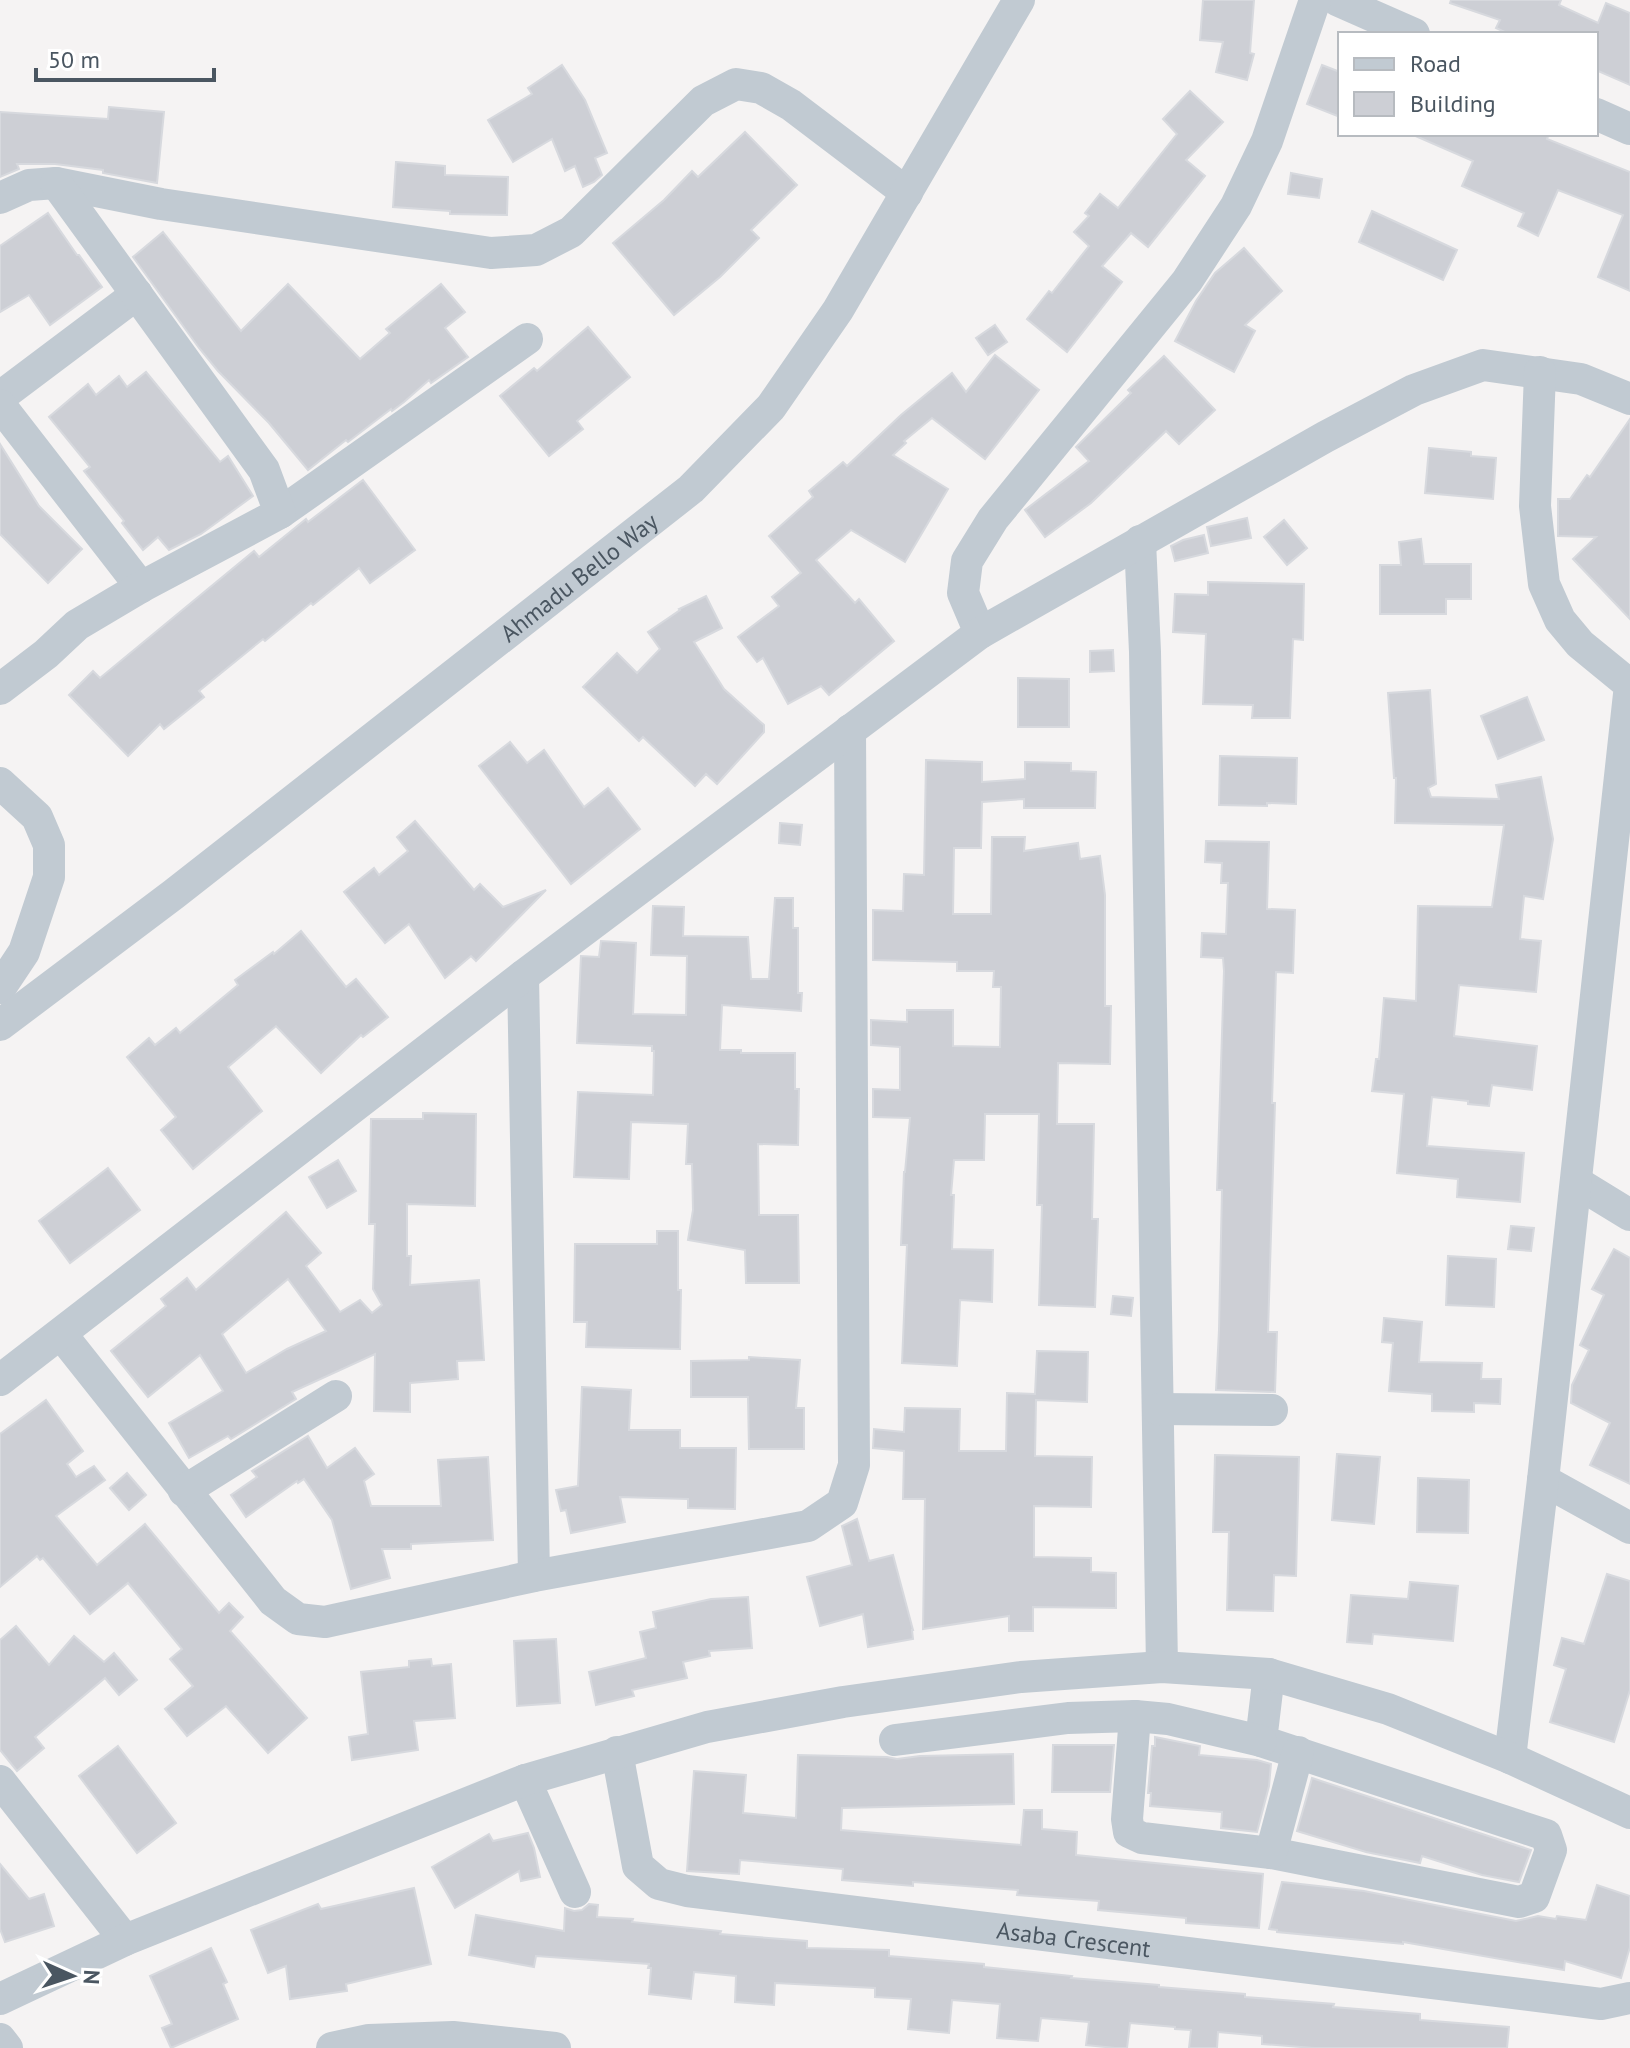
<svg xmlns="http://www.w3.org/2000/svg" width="1630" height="2048" font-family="'PT Sans',sans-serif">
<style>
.building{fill:#cdcfd5;stroke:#d7d9de;stroke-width:2;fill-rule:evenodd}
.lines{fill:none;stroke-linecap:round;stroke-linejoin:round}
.minor{stroke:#c1cad2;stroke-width:32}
.labels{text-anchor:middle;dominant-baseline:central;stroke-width:7;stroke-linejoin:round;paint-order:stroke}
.street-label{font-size:24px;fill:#4a5661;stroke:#fff}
</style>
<rect width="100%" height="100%" fill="#f5f3f3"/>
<g class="building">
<polygon points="1203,0 1254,0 1250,53 1254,54 1247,80 1216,72 1223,42 1200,40"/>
<polygon points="1451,0 1561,0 1559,5 1598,23 1606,3 1630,13 1630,85 1596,70 1596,34 1509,34 1496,28 1500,20 1450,3"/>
<polygon points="562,65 585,100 607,153 595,158 602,175 594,182 583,187 575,166 565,171 552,139 513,162 488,120 532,94 528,88"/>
<polygon points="1322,65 1340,72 1340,117 1307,104"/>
<polygon points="1190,91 1223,122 1186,160 1205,176 1148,247 1131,233 1102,266 1122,282 1067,352 1027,319 1049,291 1052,293 1089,246 1074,232 1089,216 1085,213 1100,194 1118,208 1177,134 1163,119"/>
<polygon points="109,107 164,112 157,183 103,173 103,170 55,164 17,164 19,169 0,177 0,112 108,119"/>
<polygon points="745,132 797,185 751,230 759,238 720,277 674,315 613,243 664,200 692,171 698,177"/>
<polygon points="1411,134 1549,134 1547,139 1630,172 1630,291 1598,277 1623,215 1558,190 1538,236 1518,226 1524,213 1462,186 1473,161"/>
<polygon points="396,162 445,166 445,175 508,177 507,215 450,214 450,211 393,207"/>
<polygon points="1291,173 1322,179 1319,198 1288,194"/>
<polygon points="1372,211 1457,250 1443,280 1359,242"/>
<polygon points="48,213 77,255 79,255 102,287 50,325 29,295 0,312 0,246"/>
<polygon points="163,232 241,331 288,284 360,359 390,333 386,329 441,284 465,312 445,328 468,357 431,383 429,380 404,402 392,411 391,409 348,442 346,440 308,470 269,423 218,371 199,348 133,257"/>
<polygon points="1244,248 1282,291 1245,325 1255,331 1234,372 1175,341 1196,301 1215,273"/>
<polygon points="995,325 1007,342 988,355 976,338"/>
<polygon points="588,327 630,377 577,421 583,429 549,456 500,396 534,368 537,371"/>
<polygon points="995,355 1039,390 985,459 932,418 904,441 906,443 893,455 948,489 905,562 851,530 816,560 855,603 859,599 894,641 829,695 821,686 788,704 763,658 757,662 738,637 779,606 772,597 801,573 769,536 813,497 809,491 843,462 847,466 901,415 952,373 966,392"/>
<polygon points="1164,356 1215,410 1179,444 1166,431 1091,503 1045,537 1025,510 1089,461 1076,447 1131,393 1128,390"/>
<polygon points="146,372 220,462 228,456 253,496 201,534 169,550 158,537 143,550 122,523 124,521 84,471 90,467 49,417 88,384 96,395 119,376 127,387"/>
<polygon points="1630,419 1630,619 1573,559 1596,537 1558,536 1558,499 1570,499 1587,475 1590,477"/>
<polygon points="0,444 39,506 82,549 48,583 0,534"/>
<polygon points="1429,448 1471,452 1471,456 1496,458 1493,499 1425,493"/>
<polygon points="363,480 415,550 370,583 359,568 313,605 311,603 265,641 263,639 199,691 204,697 164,729 160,724 128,756 69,695 93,671 100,678 254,551 259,557 306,519 308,522"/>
<polygon points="1247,518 1251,538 1211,546 1207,527"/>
<polygon points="1284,520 1307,548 1287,565 1264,537"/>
<polygon points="1204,535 1208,553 1175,561 1171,546 1183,540"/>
<polygon points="1421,539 1424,564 1471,564 1471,599 1446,599 1446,614 1380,614 1380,565 1401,565 1399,542"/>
<polygon points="1208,582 1304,584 1303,640 1293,639 1290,718 1252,718 1253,705 1203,704 1206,634 1173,632 1175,594 1208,595"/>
<polygon points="706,596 722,628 694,642 724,689 764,725 764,732 717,784 706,774 695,786 643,737 639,741 583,687 617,653 637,673 660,649 648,632 680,610 679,609"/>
<polygon points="1113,650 1114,671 1090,672 1090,651"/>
<polygon points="1018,678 1069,679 1069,727 1018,727"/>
<polygon points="1430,690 1436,784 1428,788 1431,797 1499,799 1496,785 1541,777 1553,839 1543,899 1524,896 1520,939 1541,941 1536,992 1459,985 1454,1036 1537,1046 1532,1090 1492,1085 1489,1106 1468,1104 1468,1101 1432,1097 1427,1146 1524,1153 1520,1202 1457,1197 1458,1179 1397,1173 1404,1094 1372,1091 1376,1059 1379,1059 1384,998 1416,1001 1418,906 1492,907 1504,825 1395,823 1396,778 1394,778 1388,693"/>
<polygon points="1527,697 1544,740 1498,759 1481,716"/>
<polygon points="510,742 527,763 544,750 584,807 608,788 640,829 571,884 479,766"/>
<polygon points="1220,756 1297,758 1296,804 1267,803 1267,806 1219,805"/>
<polygon points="926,760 982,762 982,782 1025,779 1025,762 1071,763 1071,771 1096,772 1095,808 1024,808 1024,799 982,802 981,848 954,848 953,914 991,914 992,837 1025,837 1024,851 1078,843 1080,859 1100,856 1105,895 1105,1006 1111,1006 1110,1064 1058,1063 1057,1124 1094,1124 1092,1219 1098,1219 1095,1307 1039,1305 1042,1205 1037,1205 1039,1114 985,1114 984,1160 954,1160 951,1195 954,1195 952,1249 993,1250 992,1302 960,1300 957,1366 902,1363 907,1245 901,1245 904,1172 905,1172 910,1118 873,1117 873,1089 900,1090 900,1047 871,1045 871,1020 907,1022 907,1010 953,1010 953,1046 1000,1047 1001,987 993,987 994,971 957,971 957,962 873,960 873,910 903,911 904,874 924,875"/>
<polygon points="415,821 474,890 480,884 503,907 546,890 476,961 471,956 445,978 409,924 385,943 344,892 374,868 379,875 408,851 397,837"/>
<polygon points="780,823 802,825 800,845 779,843"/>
<polygon points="1206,841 1269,842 1267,909 1295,910 1293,973 1276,972 1272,1103 1275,1103 1268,1332 1277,1332 1275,1392 1216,1390 1219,1330 1222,1190 1217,1190 1224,971 1223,958 1201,957 1202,933 1226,934 1228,883 1221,883 1222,863 1205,862"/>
<polygon points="775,898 793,898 793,928 798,928 798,993 802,993 801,1011 722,1005 720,1050 741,1050 741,1053 795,1053 795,1089 799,1089 798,1145 758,1144 759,1215 798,1215 799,1283 746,1283 745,1250 688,1240 693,1210 692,1164 686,1164 688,1124 631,1122 629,1179 574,1177 578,1092 653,1095 654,1051 652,1051 652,1046 577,1043 581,956 599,957 601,941 636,943 633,1014 686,1015 687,956 651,955 653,906 684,907 683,936 748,937 751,979 769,979"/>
<polygon points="301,931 346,987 356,979 388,1017 363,1037 361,1035 321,1073 276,1026 228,1067 262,1111 193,1169 161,1130 176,1117 127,1057 149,1038 155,1045 176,1028 180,1033 238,985 235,980 273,952 274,954"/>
<path d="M423,1113L476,1114L475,1206L407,1204V1256H411L410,1285L479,1280L484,1360L457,1361L458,1379L410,1383V1412L374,1411L375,1354L292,1392L296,1399L231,1439L228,1436L189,1458L169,1423L223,1391L200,1355L148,1397L111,1351L166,1306L161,1299L187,1278L196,1290L286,1212L321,1253L306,1266L340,1312L360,1300L372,1313L382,1305L373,1289L375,1224H369L371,1119H423ZM288,1279L326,1331L287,1349L246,1373L222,1334Z"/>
<polygon points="338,1160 356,1191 327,1208 309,1177"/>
<polygon points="108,1168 140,1210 70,1263 39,1221"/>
<polygon points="1511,1226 1534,1228 1531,1251 1508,1249"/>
<polygon points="657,1231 678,1231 678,1290 681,1290 680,1349 586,1347 587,1322 574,1322 575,1244 657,1244"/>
<polygon points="1614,1249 1630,1258 1630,1484 1590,1465 1610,1423 1571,1403 1572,1385 1589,1350 1580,1345 1604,1295 1592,1289"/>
<polygon points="1448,1256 1496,1259 1494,1307 1446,1305"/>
<polygon points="1113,1296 1133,1298 1131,1316 1111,1314"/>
<polygon points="1384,1318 1422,1322 1419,1362 1482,1363 1481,1379 1501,1379 1500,1404 1474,1403 1474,1412 1432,1411 1432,1394 1389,1391 1393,1343 1382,1342"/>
<polygon points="1037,1351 1088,1352 1087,1402 1036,1400 1035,1456 1092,1457 1091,1507 1034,1506 1034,1557 1091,1558 1091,1572 1116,1573 1116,1608 1033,1607 1033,1631 1009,1631 1009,1616 923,1629 925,1499 903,1499 904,1451 873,1448 874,1429 904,1432 905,1408 960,1409 959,1451 1006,1451 1007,1393 1035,1394"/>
<polygon points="749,1357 800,1360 796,1408 804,1408 804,1449 749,1449 748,1397 691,1397 691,1361 749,1360"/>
<polygon points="582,1387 631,1390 629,1430 680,1430 680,1448 736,1448 735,1509 688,1508 688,1499 620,1497 625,1522 571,1533 566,1510 561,1511 556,1490 578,1486"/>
<polygon points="46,1400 83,1451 67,1464 76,1477 94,1466 105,1480 56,1516 97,1565 145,1524 219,1613 229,1603 243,1617 230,1631 307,1718 268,1753 226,1706 187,1736 165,1709 193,1686 170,1659 182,1649 128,1583 90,1614 43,1558 40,1560 37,1556 0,1587 0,1434"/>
<polygon points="308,1436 327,1468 355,1448 374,1474 364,1481 371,1506 441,1506 438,1460 488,1457 493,1540 411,1544 411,1549 382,1549 390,1578 351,1589 332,1520 304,1479 298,1483 297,1481 246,1517 231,1495 257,1477 252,1471"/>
<polygon points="1337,1454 1380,1457 1374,1524 1332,1520"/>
<polygon points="1215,1455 1299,1457 1296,1576 1274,1575 1273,1611 1227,1610 1229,1532 1213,1532"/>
<polygon points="127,1473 146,1495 129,1510 110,1488"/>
<polygon points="1418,1478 1469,1480 1468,1533 1417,1532"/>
<polygon points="857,1519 869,1561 893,1555 913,1630 912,1630 913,1639 868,1647 863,1614 820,1626 807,1577 852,1565 842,1526"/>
<polygon points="1607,1574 1630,1581 1630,1690 1614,1742 1550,1722 1566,1669 1554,1665 1562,1638 1584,1644"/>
<polygon points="1410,1582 1458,1586 1453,1641 1373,1634 1372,1644 1347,1642 1351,1595 1408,1599"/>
<polygon points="748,1597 752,1648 709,1651 710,1656 683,1662 687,1678 632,1690 634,1696 596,1705 589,1672 646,1658 640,1632 656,1628 653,1612 711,1599"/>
<polygon points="16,1626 49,1665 74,1636 104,1662 114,1653 137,1680 119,1695 105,1678 35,1737 44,1748 17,1771 0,1750 0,1640"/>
<polygon points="556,1639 560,1703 517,1706 514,1641"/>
<polygon points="431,1659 432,1666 451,1664 455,1718 414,1721 418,1750 352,1760 349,1737 368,1734 361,1672 409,1667 409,1661"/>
<polygon points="1155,1737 1200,1746 1199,1755 1257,1760 1271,1764 1269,1786 1257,1832 1221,1828 1222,1812 1150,1806 1151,1793 1148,1793 1152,1746 1155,1746"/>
<polygon points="1053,1745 1114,1745 1110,1792 1052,1792"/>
<polygon points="118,1746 176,1823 137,1853 79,1776"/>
<polygon points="1013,1754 1014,1804 842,1808 841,1830 1021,1845 1024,1810 1042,1810 1042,1829 1077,1832 1076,1855 1263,1874 1259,1928 1186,1923 1186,1918 1098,1910 1099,1901 1017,1895 1018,1890 913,1882 913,1886 842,1880 843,1869 740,1860 739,1874 687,1871 694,1771 746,1775 743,1813 796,1818 798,1755 887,1757 897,1759 920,1756"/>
<polygon points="1312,1778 1531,1850 1519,1882 1482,1875 1422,1856 1420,1863 1366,1852 1297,1831"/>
<polygon points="528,1833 534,1848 540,1877 521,1881 519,1871 455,1908 432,1867 489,1834 493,1841"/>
<polygon points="0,1864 29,1899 44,1894 54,1926 5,1942 0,1929"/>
<polygon points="1282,1882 1364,1891 1516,1921 1538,1916 1556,1919 1557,1916 1586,1920 1597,1885 1630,1896 1630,1947 1621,1978 1565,1961 1564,1970 1403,1942 1403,1944 1277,1932 1277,1930 1269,1929"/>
<polygon points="414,1888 431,1964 346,1984 347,1991 290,1999 286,1966 268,1973 251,1930 318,1904 321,1909"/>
<polygon points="589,1904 598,1905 597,1917 633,1919 632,1922 721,1931 720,1934 807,1941 807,1948 889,1950 889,1956 984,1964 984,1967 1072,1976 1071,1978 1159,1985 1159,1987 1245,1994 1245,1997 1334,2004 1333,2007 1420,2014 1420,2020 1509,2027 1507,2048 1314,2048 1262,2044 1262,2036 1218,2032 1217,2048 1189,2048 1191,2030 1175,2029 1175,2027 1130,2023 1127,2048 1115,2048 1086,2045 1089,2022 1041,2018 1038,2041 997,2038 1000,2004 952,2000 949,2033 908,2029 911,1999 875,1997 875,1988 775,1983 774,2005 735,2002 736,1976 694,1972 691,1999 649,1994 651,1968 648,1968 649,1964 536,1956 534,1967 469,1955 476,1915 564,1931 565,1908 574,1911 582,1910"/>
<polygon points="211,1948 227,1982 223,1984 238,2019 171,2048 162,2028 172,2024 150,1976"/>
</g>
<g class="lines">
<g class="minor">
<polyline points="1337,0 1414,34"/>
<polyline points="1596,114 1630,129"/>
<polyline points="0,198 29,185 56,183 161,204 491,253 536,250 571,232 703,101 736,84 761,88 791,105 907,193"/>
<polyline points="0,397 137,294"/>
<polyline points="0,405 141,587"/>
<polyline points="280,513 527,339"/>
<polyline points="1140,541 1145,652 1162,1667"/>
<polyline points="980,633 963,593 967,561 993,519 1187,281 1236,206 1267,141 1315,0"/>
<polyline points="0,689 46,654 77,625 141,587 280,513 264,470 56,183"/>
<polyline points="0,783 37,817 49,845 49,877 24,952 0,988"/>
<polyline points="523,976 534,1576"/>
<path id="s1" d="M0,1025L174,894L691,489L771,407L838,310L1019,0"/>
<polyline points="1576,1182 1630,1215"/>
<polyline points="61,1334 273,1601 298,1619 325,1622 534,1576 808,1526 842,1503 854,1465 850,730"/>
<polyline points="0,1380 523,976 980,633 1325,437 1414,390 1483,365 1581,379 1630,399"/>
<polyline points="1158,1409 1272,1410"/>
<polyline points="1543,1480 1630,1528"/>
<polyline points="184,1491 336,1396"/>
<polyline points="1135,1716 1127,1819 1129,1832 1142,1838 1271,1853 1519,1902 1534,1897 1551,1850 1546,1835 1261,1741 1269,1674"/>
<polyline points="895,1740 1068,1718 1135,1716 1168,1719 1261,1741"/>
<path id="s2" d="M617,1752L638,1866L659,1884L687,1891L1601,2004L1630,1998"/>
<polyline points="1510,1758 1543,1480 1630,685 1580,644 1560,620 1544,584 1535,506 1540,372"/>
<polyline points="525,1780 575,1892"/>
<polyline points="0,1781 125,1940"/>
<polyline points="1271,1853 1298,1752"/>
<polyline points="0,1999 125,1940 525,1780 707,1727 843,1702 1021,1677 1162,1667 1269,1674 1388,1709 1510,1758 1630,1813"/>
<polyline points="0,2039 7,2048"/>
<polyline points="332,2048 369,2040 453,2037 555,2048"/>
</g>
</g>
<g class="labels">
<g class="street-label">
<text stroke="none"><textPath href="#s1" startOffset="732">Ahmadu Bello Way</textPath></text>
<text stroke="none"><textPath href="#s2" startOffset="562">Asaba Crescent</textPath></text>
</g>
</g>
<rect x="1338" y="32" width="260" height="104" fill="#ffffff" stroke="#b7bbc0" stroke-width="2"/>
<rect x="1354" y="58" width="40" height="12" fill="#c1cad2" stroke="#b7bbc0" stroke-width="2"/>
<text x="1410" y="72" font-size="24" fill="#4a5661">Road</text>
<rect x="1354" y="92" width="40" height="24" fill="#cdcfd5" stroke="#b7bbc0" stroke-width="2"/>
<text x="1410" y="112" font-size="24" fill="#4a5661">Building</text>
<g transform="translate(72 1976) rotate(93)" stroke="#ffffff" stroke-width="6" paint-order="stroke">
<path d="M0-6L14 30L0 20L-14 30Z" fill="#4a5661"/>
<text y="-12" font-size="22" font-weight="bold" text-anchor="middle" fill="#4a5661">N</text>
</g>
<path d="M36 68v12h178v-12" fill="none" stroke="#4a5661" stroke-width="4"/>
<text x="48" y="68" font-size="24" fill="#4a5661" stroke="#ffffff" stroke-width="6" paint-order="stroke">50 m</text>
</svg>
